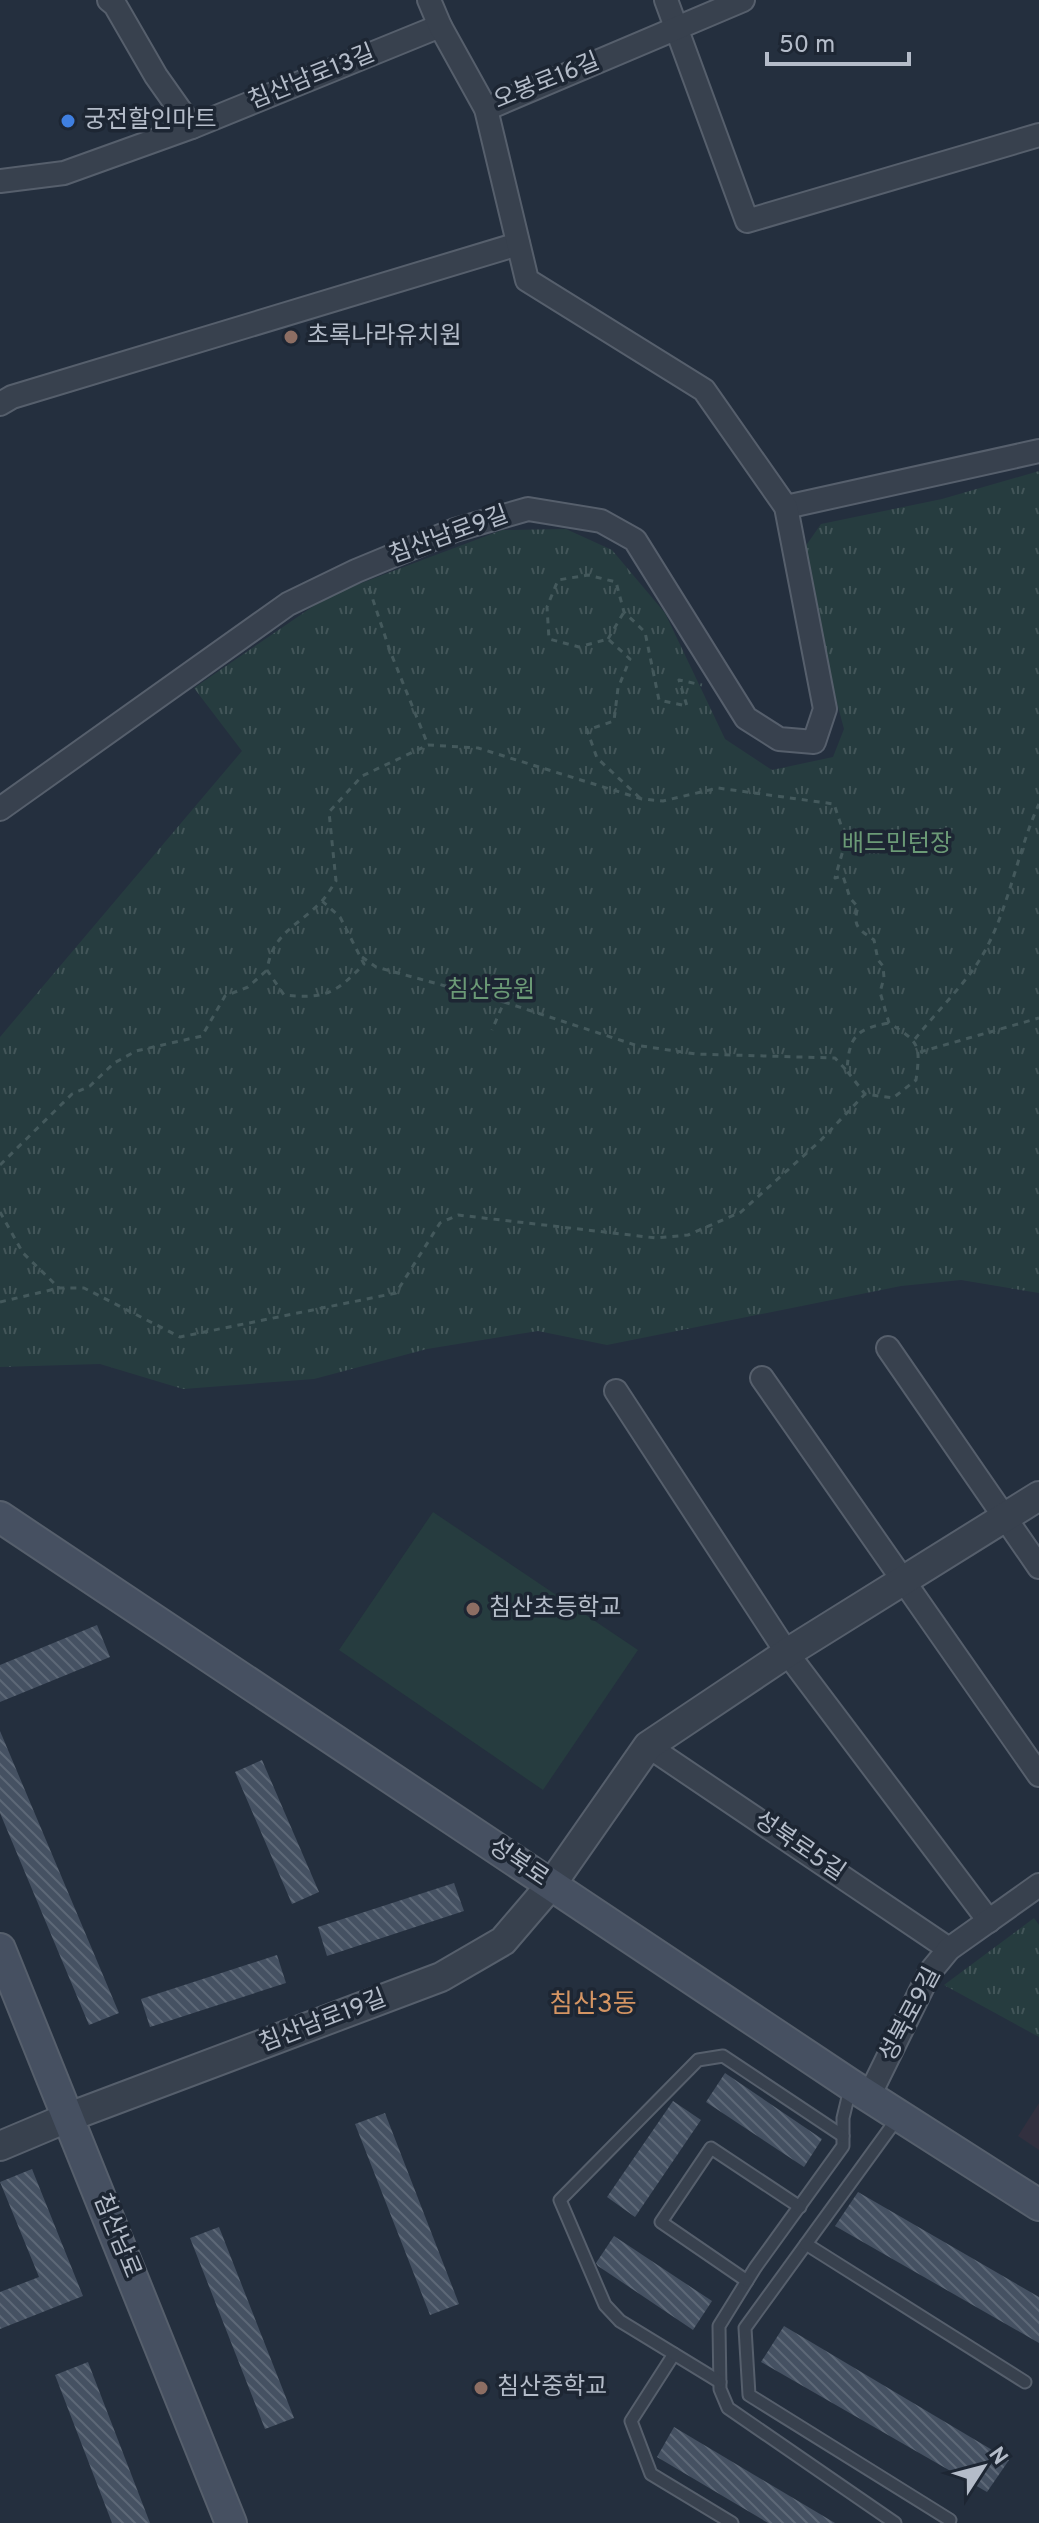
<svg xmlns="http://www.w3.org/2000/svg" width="1039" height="2523" font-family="Overpass,'Noto Sans KR',sans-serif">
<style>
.medical{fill:#32303f}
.park{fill:url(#park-tufts)}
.garden{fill:#263c3f}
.building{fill:url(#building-back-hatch)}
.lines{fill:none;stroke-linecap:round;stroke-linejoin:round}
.service-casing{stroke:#565f6c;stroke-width:15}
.minor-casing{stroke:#565f6c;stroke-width:26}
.tertiary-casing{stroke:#565f6c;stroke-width:32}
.secondary-casing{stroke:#565f6c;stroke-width:34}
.path{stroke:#44595c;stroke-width:3;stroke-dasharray:6 6;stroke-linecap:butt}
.service{stroke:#38414e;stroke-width:11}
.minor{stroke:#38414e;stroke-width:22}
.tertiary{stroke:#38414e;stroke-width:28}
.secondary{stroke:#465061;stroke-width:30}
.shop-dot{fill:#3f7fe0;stroke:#1d2633;stroke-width:3}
.education-dot{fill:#8d6e63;stroke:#1d2633;stroke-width:3}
.labels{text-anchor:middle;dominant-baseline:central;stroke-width:7;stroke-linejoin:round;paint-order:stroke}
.street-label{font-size:24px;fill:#b4bcc9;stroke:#1d2633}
.poi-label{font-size:24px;fill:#b4bcc9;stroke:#1d2633;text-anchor:start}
.park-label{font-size:24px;fill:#6b9a76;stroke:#1d2633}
.neighbourhood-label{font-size:26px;fill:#d59563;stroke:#1d2633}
</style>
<defs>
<pattern id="park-tufts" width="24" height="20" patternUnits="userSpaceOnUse" patternTransform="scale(2)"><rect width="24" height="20" fill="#263c3f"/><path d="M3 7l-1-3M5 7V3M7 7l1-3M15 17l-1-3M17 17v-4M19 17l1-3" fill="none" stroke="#435659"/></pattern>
<pattern id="building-back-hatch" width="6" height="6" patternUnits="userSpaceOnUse" patternTransform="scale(2)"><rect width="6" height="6" fill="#455162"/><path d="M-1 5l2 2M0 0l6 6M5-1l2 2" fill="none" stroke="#5d6877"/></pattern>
</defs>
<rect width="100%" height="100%" fill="#242f3e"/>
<polygon class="medical" points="1039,2103 1039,2150 1018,2136"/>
<g class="park">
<polygon points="1039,471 1039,1293 961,1280 901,1286 607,1345 538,1331 427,1349 314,1379 183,1389 100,1364 0,1367 0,1037 242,751 194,688 315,605 348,588 502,530 566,529 612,550 665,613 725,739 772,770 833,757 844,729 798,557 821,524 942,499"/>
<polygon points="1034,1918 1039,1925 1039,2037 944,1985"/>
</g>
<polygon class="garden" points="433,1512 638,1650 543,1790 339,1650"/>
<g class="building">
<polygon points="97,1625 110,1657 0,1702 0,1665"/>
<polygon points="0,1731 119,2013 89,2025 0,1813"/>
<polygon points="262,1760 319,1892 292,1904 235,1772"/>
<polygon points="454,1883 464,1911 327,1956 318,1927"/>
<polygon points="277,1955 286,1983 150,2027 141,1999"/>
<polygon points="725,2073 822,2139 804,2167 706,2102"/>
<polygon points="673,2101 701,2120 635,2217 607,2197"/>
<polygon points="385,2113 459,2304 430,2315 355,2124"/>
<polygon points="32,2169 83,2296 0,2329 0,2292 39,2277 0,2182"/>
<polygon points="858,2192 1039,2297 1039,2343 835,2226"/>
<polygon points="219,2227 294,2418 265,2429 190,2238"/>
<polygon points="614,2236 712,2301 693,2330 598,2266 596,2263"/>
<polygon points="784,2326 1009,2460 987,2492 761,2362"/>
<polygon points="88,2362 150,2523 112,2523 55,2375"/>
<polygon points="674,2427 835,2523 768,2523 657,2457"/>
</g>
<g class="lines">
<defs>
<g id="service">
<polyline points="850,2089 843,2118 843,2146 755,2268 719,2326 720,2389 728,2408 895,2523"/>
<polyline points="899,2116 745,2328 749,2395 950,2520"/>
<polyline points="806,2244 1025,2382"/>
<polyline points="747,2281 661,2222 711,2148 800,2207"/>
<polyline points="674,2354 631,2421 651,2474 732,2523"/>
<polyline points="720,2382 620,2321 605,2305 560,2200 698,2060 723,2056 843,2136"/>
</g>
<g id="minor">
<polyline points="109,0 115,5 156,76 192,127"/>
<polyline points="666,0 747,221 1039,135"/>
<polyline points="486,109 743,0"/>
<polyline points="0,181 64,173 192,127 440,26"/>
<polyline points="0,404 12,397 518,244"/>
<polyline points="786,507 1039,451"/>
<polyline points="0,809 288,604 356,571 455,530 528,509 601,521 635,540 746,718 779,739 814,742 825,709 786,507 704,390 527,280 486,109 440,26 429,0"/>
<polyline points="888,1348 1039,1567"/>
<polyline points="762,1378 1039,1775"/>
<polyline points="616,1391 787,1653 989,1921"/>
<polyline points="648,1746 949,1949"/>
<polyline points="869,2096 930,1972 949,1949 1039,1885"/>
</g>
<polyline id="tertiary" points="0,2146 69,2117 441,1977 503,1941 551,1885 648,1746 787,1653 1039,1496"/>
<g id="secondary">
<polyline points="0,1517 851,2085 1039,2205"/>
<polyline points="0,1949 231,2523"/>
</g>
</defs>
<use href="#service" class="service-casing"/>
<use href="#minor" class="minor-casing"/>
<use href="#tertiary" class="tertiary-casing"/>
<use href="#secondary" class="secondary-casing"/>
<g class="path">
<polyline points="369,588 390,651 428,745"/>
<polyline points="608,639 624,612"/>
<polyline points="640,798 597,758 587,730 614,721 618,688 630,659 608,639 579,647 549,639 547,607 558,580 588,575 616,582 624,612 645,632 659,700 687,706 679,680 702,685"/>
<path d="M322,901L340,917L364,964C335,994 325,999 284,995L267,970C273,932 297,927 321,902C327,896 331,888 336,881L329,812L362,776L428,745L478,748L642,799L663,801L718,788L834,804L846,840L835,878L843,876L850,898L858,907C852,927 859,929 874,940L878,960L883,966L884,978L880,992L889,1023C919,1042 921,1044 916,1080L893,1098L865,1094L847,1071C849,1037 855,1029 889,1023"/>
<polyline points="362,957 376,967 504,1002 492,1030"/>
<polyline points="504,1002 635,1045 696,1054 835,1058 847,1071"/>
<path d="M915,1039C934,1015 957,992 975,967C1008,919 1015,856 1039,804"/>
<polyline points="920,1052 1039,1018"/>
<polyline points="0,1165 72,1094 90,1086 114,1063 136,1051 202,1036 225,996 248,987 267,970"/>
<polyline points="0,1212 23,1253 59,1288"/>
<polyline points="0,1302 59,1288 84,1288 180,1337 396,1293 440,1223 458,1215 656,1238 688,1235 741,1212 820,1141 865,1094"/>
</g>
<use href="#service" class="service"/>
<use href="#minor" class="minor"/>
<use href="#tertiary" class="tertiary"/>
<use href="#secondary" class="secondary"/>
</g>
<circle class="shop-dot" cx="68" cy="121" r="8"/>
<g class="education-dot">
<circle cx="291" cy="337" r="8"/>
<circle cx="473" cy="1609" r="8"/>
<circle cx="481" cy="2388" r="8"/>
</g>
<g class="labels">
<g class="street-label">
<text transform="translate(312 78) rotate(-22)">침산남로13길</text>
<text transform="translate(547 82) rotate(-22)">오봉로16길</text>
<text transform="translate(449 536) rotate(-20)">침산남로9길</text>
<text transform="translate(799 1847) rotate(34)">성북로5길</text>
<text transform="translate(518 1863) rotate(34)">성북로</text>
<text transform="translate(911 2015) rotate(-62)">성북로9길</text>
<text transform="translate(323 2022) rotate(-21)">침산남로19길</text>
<text transform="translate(116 2236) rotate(68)">침산남로</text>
</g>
<g class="poi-label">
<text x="84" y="121">궁전할인마트</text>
<text x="307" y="337">초록나라유치원</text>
<text x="489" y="1609">침산초등학교</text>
<text x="497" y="2388">침산중학교</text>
</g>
<g class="park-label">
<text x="897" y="845">배드민턴장</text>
<text x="491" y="991">침산공원</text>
</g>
<g class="neighbourhood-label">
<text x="593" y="2005">침산3동</text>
</g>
</g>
<g transform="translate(983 2467) rotate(54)" stroke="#1d2633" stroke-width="6" paint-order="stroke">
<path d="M0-6L14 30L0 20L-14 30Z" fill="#b4bcc9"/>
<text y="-12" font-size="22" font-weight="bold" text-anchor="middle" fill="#b4bcc9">N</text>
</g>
<path d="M767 52v12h142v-12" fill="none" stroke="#b4bcc9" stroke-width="4"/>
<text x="779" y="52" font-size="24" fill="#b4bcc9" stroke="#1d2633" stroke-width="6" paint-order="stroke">50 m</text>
</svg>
